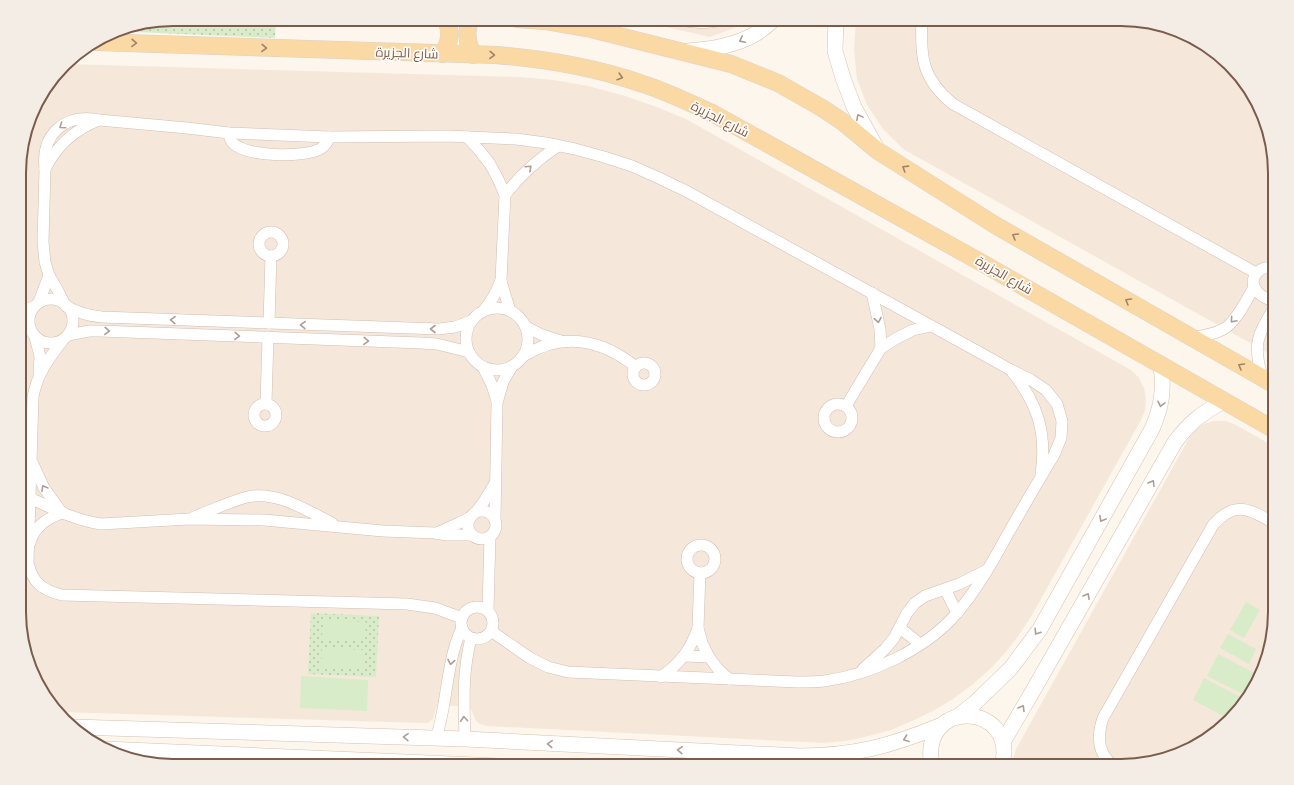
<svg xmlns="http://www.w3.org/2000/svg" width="1294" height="785" font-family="'Archivo Narrow',Cairo,sans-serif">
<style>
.residential{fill:#f5e8da}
.grass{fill:url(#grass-dots)}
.pitch{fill:#d8ecc9}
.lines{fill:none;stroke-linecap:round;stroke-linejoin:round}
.street-casing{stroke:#d1beb0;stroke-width:12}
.secondary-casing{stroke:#d6c0b0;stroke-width:16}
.primary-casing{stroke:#dad1cd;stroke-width:18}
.street{stroke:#fff;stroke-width:11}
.secondary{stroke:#fff;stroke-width:15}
.primary{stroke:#fbd9a5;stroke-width:17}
.oneway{stroke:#af9d94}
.oneway2{stroke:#a18267}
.labels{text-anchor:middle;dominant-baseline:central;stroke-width:3.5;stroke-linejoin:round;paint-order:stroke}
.street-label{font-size:13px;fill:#7a5c4d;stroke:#fffaf3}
.rim{fill:none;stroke:#7a5c4d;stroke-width:2}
</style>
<defs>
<pattern id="grass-dots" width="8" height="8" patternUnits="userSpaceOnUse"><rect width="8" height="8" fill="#d8ecc9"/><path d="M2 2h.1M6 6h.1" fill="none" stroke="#b4c2a5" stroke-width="1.8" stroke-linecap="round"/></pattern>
</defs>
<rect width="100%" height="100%" fill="#fdf6ec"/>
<g class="residential">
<polygon points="631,19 748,19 737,27 710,37"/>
<polygon points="856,19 1122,19 1171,27 1207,45 1255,96 1275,163 1275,357 903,149 883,129 867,105 857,79 854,50"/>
<polygon points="66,64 520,77 554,80 588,86 622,95 654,106 686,119 1131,370 1139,378 1144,388 1146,399 1145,410 1141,420 1032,615 1019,635 1005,653 989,670 972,685 953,699 933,711 912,721 891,730 869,736 846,741 823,743 486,726 480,724 476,721 470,707 437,705 433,719 428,723 421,723 59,712 45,698 20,632 20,153 35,104"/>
<polygon points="1214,421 1226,421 1236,425 1275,447 1275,622 1267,662 1249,698 1198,746 1131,766 1014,766 1013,759 1016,749 1188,440 1195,431 1204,424"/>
</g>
<g class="grass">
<polygon points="173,19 205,19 276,22 275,38 113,31"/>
<polygon points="311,613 379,616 376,677 308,674"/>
</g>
<g class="pitch">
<polygon points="1246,602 1260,610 1244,638 1230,630"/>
<polygon points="323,620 366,622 365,641 322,639"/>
<polygon points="1228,634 1256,649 1249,664 1220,648"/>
<polygon points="322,648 365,650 364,669 321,667"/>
<polygon points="1218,654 1260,676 1249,697 1207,676"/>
<polygon points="301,676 368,680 367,711 300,708"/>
<polygon points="1204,678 1246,700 1227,718 1193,700"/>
</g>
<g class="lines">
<defs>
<g id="street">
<path d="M673,19C691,22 707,25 724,19"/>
<path d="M922,19C920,57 922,79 953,104L1256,273"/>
<path d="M229,133C229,136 230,139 232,142C244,157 304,158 320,149C325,146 328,142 329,137"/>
<path d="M467,137L479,150L490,164L498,179L505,195L501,280C497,291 492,301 484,310"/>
<path d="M45,169C57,145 74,130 99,120"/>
<path d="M505,195C520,175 537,160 558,146"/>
<circle cx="271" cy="244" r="12"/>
<path d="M1275,269C1262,263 1247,277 1256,290C1259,295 1269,300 1275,302"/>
<polyline points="501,281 510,311"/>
<polyline points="872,293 880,329 881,348"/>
<circle cx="51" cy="321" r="22"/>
<polyline points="39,302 49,275"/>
<path d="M64,303L57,289L49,275L45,262L43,242L45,169C41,134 65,113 99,120L187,128L229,133L329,137L447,136L516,139L546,143L575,149L604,157L632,166L659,178L686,191L977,351L1011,370L1031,380L1046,390L1057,404L1062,421L1061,438L1054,455C1037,483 1021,511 1005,539C991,565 976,591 957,613C926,649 871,675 824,681C815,682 806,682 797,682L568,672L548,667L530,658L491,631"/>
<path d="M66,306C78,313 89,316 102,317L439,329L455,327L471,321"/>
<circle cx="497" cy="339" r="31"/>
<polyline points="20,310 34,307"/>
<polyline points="269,323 271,256"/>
<polyline points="525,326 542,335 561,341"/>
<polyline points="68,335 89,331 100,331 421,343 437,344 469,352"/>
<polyline points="35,337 40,356 39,374"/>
<path d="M1192,338C1203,335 1219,334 1228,326C1239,316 1246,301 1254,287"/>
<path d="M63,340C49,358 37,374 33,397L28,563C33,583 42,590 62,595L407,604L435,608L462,618"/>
<path d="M522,357C561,331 601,339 636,367"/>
<circle cx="644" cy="374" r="11"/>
<polyline points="483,367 492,385 497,401"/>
<path d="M1013,373C1038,404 1047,434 1041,474"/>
<path d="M1263,379C1252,345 1257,336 1275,306"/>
<polyline points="266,403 268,337"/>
<circle cx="265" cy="415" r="11"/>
<circle cx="838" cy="418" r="14"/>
<polyline points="846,406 881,348 897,338 913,330 931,326"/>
<path d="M30,498C54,509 74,520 101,524L189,519L264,520L383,531L435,533L447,535H472"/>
<circle cx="482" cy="525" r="14"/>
<polyline points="476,512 483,503 495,483"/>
<path d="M194,517C212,510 229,502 247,497C277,490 307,511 332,523"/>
<polyline points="495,520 497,403 503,382 512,366"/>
<polyline points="437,533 459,523 471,517"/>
<path d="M30,543C34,527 47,518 62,513L44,488L33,464"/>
<circle cx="701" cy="559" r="14"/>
<polyline points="700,573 698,628 702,643 709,657 718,669 729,679"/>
<polyline points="945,589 957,613"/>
<circle cx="477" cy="623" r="16"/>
<polyline points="488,610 490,536"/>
<polyline points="900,628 920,644"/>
<polyline points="684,656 709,657"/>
<polyline points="863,669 885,649 894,638 907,613 915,603 925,596 959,584 987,570"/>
<path d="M661,677C680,663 690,651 698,628"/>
<path d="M436,738C446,708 446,676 455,646C457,640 459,634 462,628"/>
<path d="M465,739C464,703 462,674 471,638"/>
<path d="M1114,766C1097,754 1097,736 1103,718L1213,525C1235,500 1250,509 1275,524"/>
</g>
<g id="secondary">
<polyline points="836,19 835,51 843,78 854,107 876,147"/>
<path d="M688,51C712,49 735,46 757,33C763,29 769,24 774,19"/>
<path d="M957,717L976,702L1011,668L1040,629L1152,429C1162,406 1164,390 1161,365"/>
<path d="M74,727L465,739L799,756C854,756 891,746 942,725"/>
<path d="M1003,742L1034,689L1175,442C1189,423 1203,412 1224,401"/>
<polyline points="105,749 499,766"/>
<path d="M932,766C918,697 1019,702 1002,766"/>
</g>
<g id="primary">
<path d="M471,19C465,31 467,43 473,55"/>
<polyline points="517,19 545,21 591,29 731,64 778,83 822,108 843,122 878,151 995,225 1275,385"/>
<path d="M96,42L496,55C546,59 593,67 640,83C666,91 690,103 714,114L975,259L1275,430"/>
<path d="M442,54C450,43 452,31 445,19"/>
</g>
</defs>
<use href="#street" class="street-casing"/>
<use href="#secondary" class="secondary-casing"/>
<use href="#primary" class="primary-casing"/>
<use href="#street" class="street"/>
<use href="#secondary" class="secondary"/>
<use href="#primary" class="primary"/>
</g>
<defs><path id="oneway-chevron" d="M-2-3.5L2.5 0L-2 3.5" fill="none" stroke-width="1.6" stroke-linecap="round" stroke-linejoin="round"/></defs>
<g class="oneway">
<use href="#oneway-chevron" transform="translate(742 40) rotate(154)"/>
<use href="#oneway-chevron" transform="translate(859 117) rotate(-118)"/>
<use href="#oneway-chevron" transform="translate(62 126) rotate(145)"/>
<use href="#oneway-chevron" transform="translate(529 168) rotate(-43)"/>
<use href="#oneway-chevron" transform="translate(173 320) rotate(-178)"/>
<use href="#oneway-chevron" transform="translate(878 320) rotate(80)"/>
<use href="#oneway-chevron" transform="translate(1233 320) rotate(131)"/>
<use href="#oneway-chevron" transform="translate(303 325) rotate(-178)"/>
<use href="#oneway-chevron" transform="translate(433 329) rotate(180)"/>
<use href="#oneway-chevron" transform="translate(107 331) rotate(2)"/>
<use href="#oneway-chevron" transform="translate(237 336) rotate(2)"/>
<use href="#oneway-chevron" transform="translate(366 341) rotate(2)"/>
<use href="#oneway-chevron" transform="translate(1161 404) rotate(102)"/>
<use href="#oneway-chevron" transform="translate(1152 483) rotate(-60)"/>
<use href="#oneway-chevron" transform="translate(44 488) rotate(-120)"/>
<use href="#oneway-chevron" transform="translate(1102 519) rotate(119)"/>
<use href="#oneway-chevron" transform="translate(1087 596) rotate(-60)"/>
<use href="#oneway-chevron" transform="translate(1037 632) rotate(123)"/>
<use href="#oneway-chevron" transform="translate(451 662) rotate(101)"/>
<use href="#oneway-chevron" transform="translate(1022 708) rotate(-59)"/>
<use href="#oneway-chevron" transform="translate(464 719) rotate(-94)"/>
<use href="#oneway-chevron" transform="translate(406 737) rotate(-178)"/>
<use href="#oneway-chevron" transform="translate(906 739) rotate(160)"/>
<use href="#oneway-chevron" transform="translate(550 744) rotate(-177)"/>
<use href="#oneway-chevron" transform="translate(680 750) rotate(-177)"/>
</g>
<g class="oneway2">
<use href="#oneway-chevron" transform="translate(134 43) rotate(2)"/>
<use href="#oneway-chevron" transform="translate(264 48) rotate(2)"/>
<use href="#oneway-chevron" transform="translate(492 55) rotate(2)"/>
<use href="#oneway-chevron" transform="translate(620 77) rotate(17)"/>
<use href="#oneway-chevron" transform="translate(905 168) rotate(-148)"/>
<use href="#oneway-chevron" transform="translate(1015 236) rotate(-150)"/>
<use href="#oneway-chevron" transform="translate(1128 301) rotate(-150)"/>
<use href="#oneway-chevron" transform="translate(1241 366) rotate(-150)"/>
</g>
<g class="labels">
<g class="street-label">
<text transform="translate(407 53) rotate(2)">شارع الجزيرة</text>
<text transform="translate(720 119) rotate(27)">شارع الجزيرة</text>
<text transform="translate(1004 275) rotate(30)">شارع الجزيرة</text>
</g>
</g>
<path d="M0 0H1294V785H0ZM173 26H1121A147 147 0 0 1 1268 173V612A147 147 0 0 1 1121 759H173A147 147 0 0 1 26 612V173A147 147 0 0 1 173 26Z" fill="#f4ede6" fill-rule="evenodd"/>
<path class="rim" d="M173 26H1121A147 147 0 0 1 1268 173V612A147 147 0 0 1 1121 759H173A147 147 0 0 1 26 612V173A147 147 0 0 1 173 26Z"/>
</svg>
